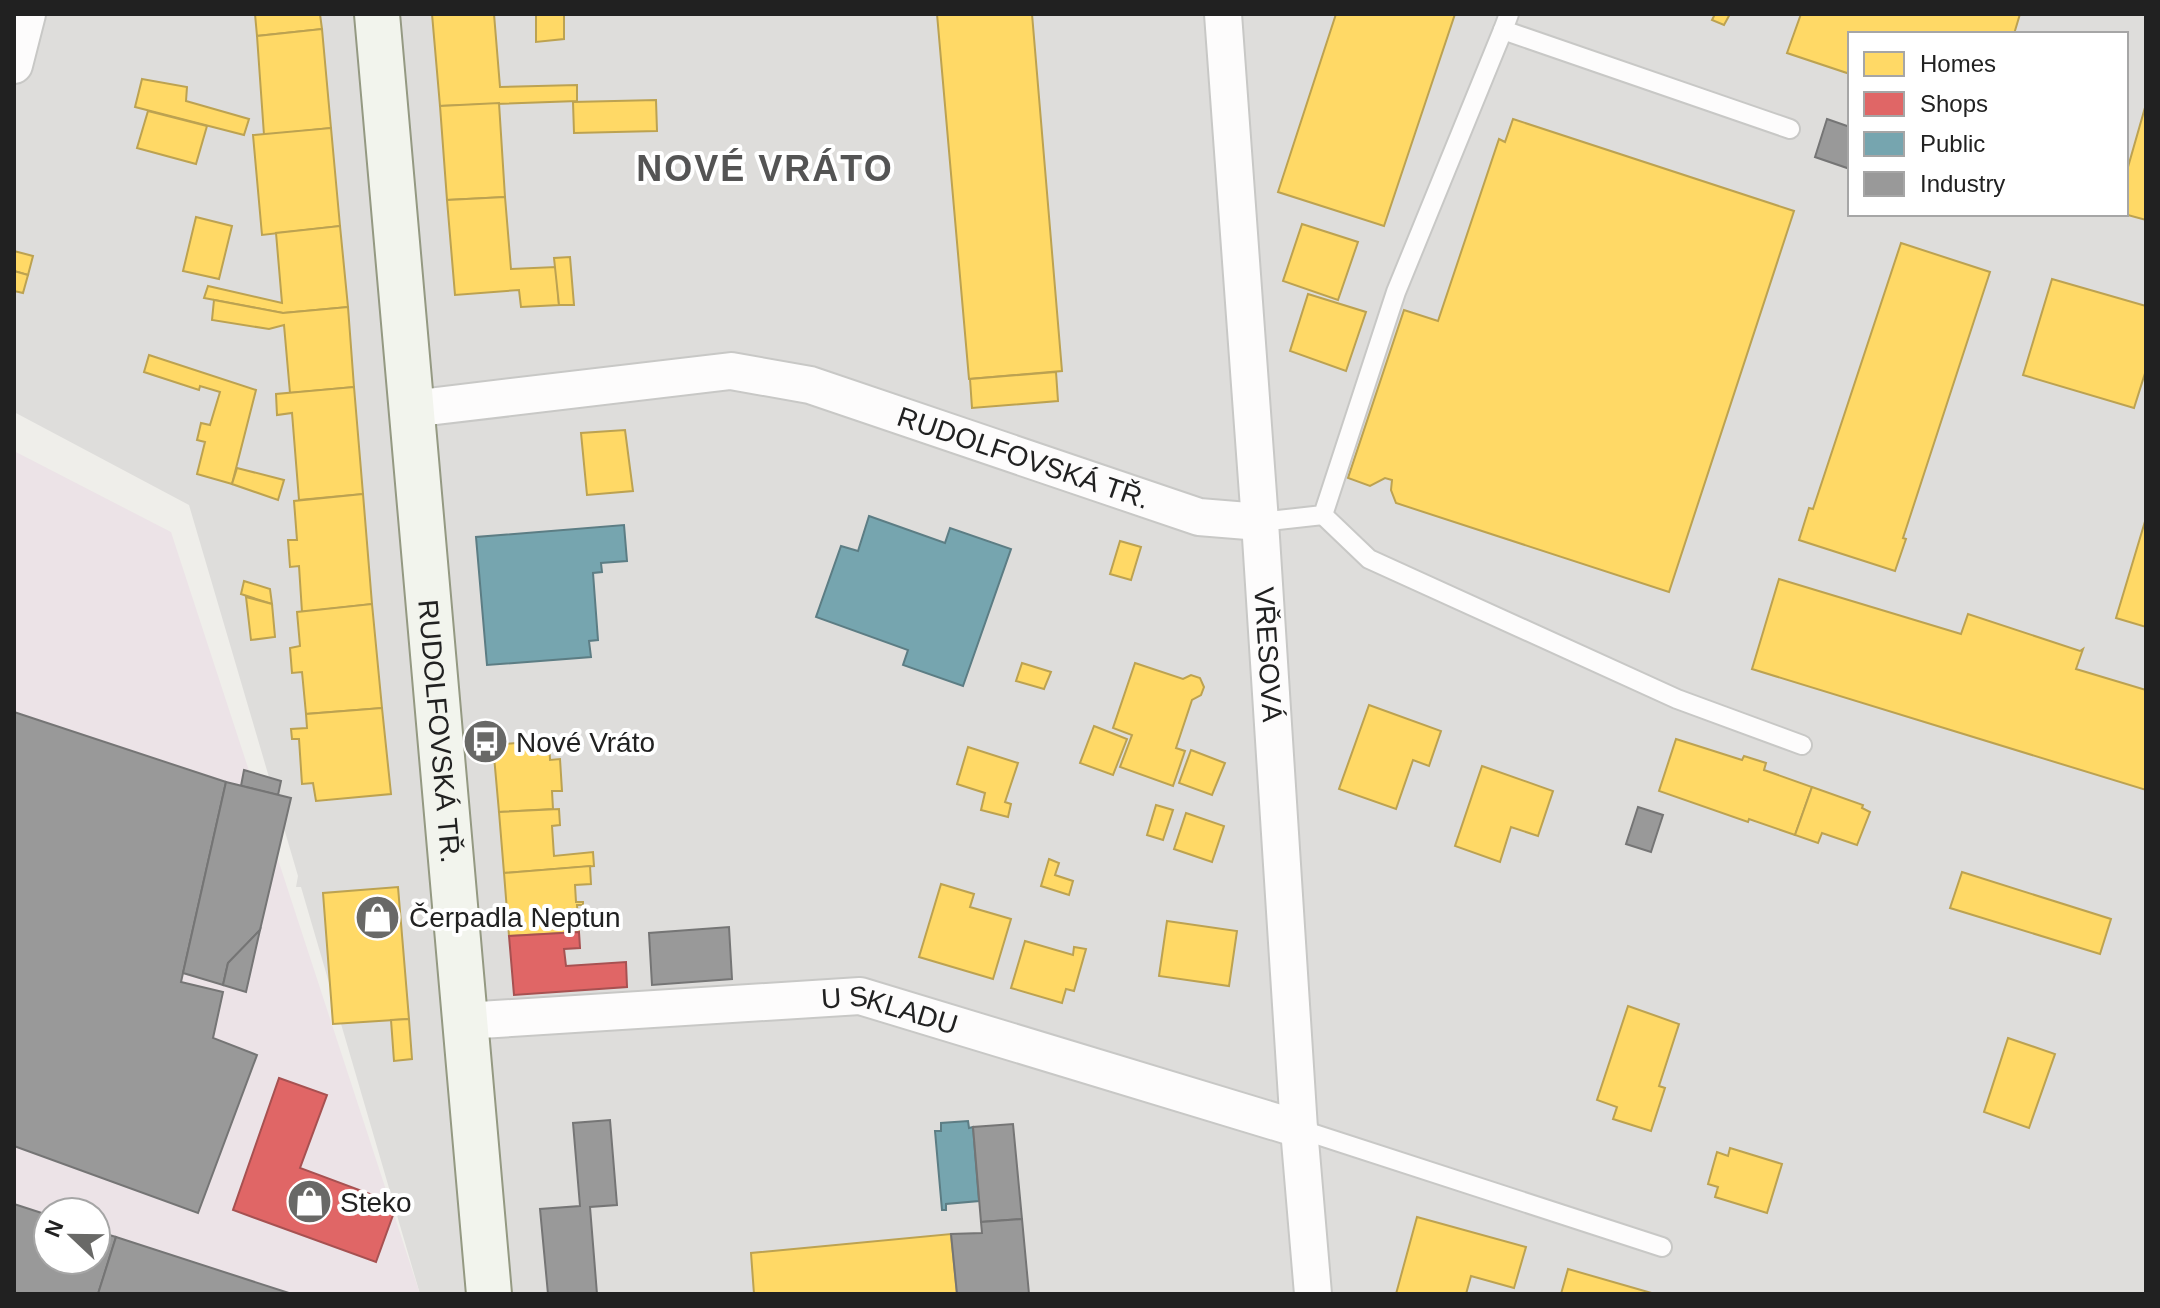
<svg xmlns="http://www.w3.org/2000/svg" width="2160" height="1308" font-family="Helvetica,sans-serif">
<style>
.residential{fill:#dedddb;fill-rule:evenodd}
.industrial{fill:#ece3e7;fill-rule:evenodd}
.homes{fill:#ffd966;stroke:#bca251;stroke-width:2}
.shops{fill:#e06666;stroke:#a75151;stroke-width:2}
.public{fill:#76a5af;stroke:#5c7d84;stroke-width:2}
.industry{fill:#999;stroke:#757575;stroke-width:2}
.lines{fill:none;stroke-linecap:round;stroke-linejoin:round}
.service-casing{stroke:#c8c8c6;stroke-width:22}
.minor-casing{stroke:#c8c8c6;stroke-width:40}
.secondary-casing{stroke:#949982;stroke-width:48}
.service{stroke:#fdfcfc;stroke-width:18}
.minor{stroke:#fdfcfc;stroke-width:36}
.secondary{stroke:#f2f4ed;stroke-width:44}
.labels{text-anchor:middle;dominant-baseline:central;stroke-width:8;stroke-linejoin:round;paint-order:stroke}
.street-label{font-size:28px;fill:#212121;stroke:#fff}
.poi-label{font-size:28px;fill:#212121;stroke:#fff;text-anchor:start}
.district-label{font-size:36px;font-weight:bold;letter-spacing:2px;fill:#545454;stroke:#fff}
</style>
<rect width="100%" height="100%" fill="#efeeea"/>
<path class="residential" d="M21,14H2146V1294H420L301,887H296L298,876L189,505L14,412V43ZM1850,34H2126V214H1850Z"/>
<path class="industrial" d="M14,451L171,532L420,1294H14ZM48,1212H96V1260H48Z"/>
<g class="homes">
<polygon points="255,14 320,14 322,29 257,36"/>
<polygon points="432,14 494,14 500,87 577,85 577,101 440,106"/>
<polygon points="536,14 564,14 564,39 536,42"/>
<polygon points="937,14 1032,14 1062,371 969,379"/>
<polygon points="1336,14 1455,14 1384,226 1278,192"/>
<polygon points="1715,14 1730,14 1724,25 1712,20"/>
<polygon points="1801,14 2020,14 2014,34 1850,34 1850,74 1787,53"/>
<polygon points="322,29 331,128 264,135 257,36"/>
<polygon points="142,79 187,87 186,101 249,119 244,135 135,107"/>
<polygon points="656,100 657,131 574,133 573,102"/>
<polygon points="499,103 505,197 447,200 440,106"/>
<polygon points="2146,104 2146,220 2124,214 2126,174"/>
<polygon points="148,111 207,126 196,164 137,148"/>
<polygon points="1513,119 1794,211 1669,592 1396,503 1391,490 1392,480 1385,478 1370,486 1348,478 1404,310 1438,321 1499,139 1505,142"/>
<polygon points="331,128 340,226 262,235 253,135"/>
<polygon points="505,197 511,269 556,267 559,305 521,307 519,290 455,295 447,200"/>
<polygon points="196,217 232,226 219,279 183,271"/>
<polygon points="1302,224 1358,242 1338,300 1283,281"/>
<polygon points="340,226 348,307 283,313 204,298 208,286 282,303 276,233"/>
<polygon points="1901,243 1990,272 1903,538 1906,539 1895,571 1799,540 1809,508 1813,509"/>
<polygon points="14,251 33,256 28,275 14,271"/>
<polygon points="570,257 574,305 559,305 554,258"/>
<polygon points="14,271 28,275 23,293 14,291"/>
<polygon points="2052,279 2146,306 2146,370 2134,408 2023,375"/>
<polygon points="1308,294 1366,312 1346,371 1290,351"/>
<polygon points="214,300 283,313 348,307 354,387 290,393 284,325 269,329 212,320"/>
<polygon points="149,355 256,390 232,484 197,474 205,442 197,440 201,423 210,425 220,392 200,386 199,390 144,372"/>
<polygon points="1056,372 1058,401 972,408 970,379"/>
<polygon points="354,387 363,494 299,500 292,413 277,415 276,394"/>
<polygon points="625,430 633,491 587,495 581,433"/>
<polygon points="237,468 284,480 278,500 232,484"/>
<polygon points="363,494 372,604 302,612 299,566 290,567 288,540 297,540 294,501"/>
<polygon points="2146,518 2146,627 2116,618"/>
<polygon points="1120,541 1141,547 1131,580 1110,574"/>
<polygon points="1779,579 1961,634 1968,614 2080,651 2083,649 2076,669 2146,690 2146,790 1752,669"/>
<polygon points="244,581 270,589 272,604 241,594"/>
<polygon points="246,597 272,604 275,637 251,640"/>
<polygon points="372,604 382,708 306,714 302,672 292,673 290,648 300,646 297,612"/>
<polygon points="1022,663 1051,672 1044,689 1016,681"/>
<polygon points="1135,663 1183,679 1191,675 1200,678 1204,687 1201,695 1192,700 1176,748 1185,751 1173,786 1120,767 1132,735 1113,728"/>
<polygon points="1369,705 1441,731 1429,766 1413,760 1396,809 1339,789"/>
<polygon points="382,708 391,794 316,801 313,783 302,784 299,739 292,739 291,729 307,728 306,714"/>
<polygon points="1094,726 1127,739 1113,775 1080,763"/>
<polygon points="1676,739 1742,760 1744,756 1766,763 1764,770 1812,787 1795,835 1749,819 1748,822 1659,791"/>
<polygon points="549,740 550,760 560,759 562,791 552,791 553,809 499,812 493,745"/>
<polygon points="968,747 1018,763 1005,802 1011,804 1008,817 981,810 985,793 957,784"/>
<polygon points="1191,750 1225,763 1212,795 1179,783"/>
<polygon points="1482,766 1553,791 1538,836 1511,827 1500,862 1455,846"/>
<polygon points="1812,787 1863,805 1862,808 1870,812 1857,845 1822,833 1818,843 1795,835"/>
<polygon points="1156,805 1173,810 1163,840 1147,835"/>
<polygon points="559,809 560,825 552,826 554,856 593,852 594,866 504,873 499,812"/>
<polygon points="1186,813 1224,826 1212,862 1174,849"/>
<polygon points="1049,859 1059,863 1055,875 1073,881 1069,895 1041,886"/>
<polygon points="590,866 591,884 575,885 576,902 583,902 583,905 577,905 579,932 509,936 504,873"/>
<polygon points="1962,872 2111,919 2100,954 1950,908"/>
<polygon points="941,884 974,894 970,907 1011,919 993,979 919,957"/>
<polygon points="398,887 409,1019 333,1024 323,893"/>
<polygon points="1167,921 1237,931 1229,986 1159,976"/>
<polygon points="1025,941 1073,955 1074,947 1086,949 1074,991 1066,989 1062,1003 1011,988"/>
<polygon points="1628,1006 1679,1024 1659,1086 1665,1088 1651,1131 1613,1119 1617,1107 1597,1100"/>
<polygon points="409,1019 412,1059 394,1061 391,1020"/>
<polygon points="2008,1038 2055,1054 2029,1128 1984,1112"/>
<polygon points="1730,1148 1782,1164 1767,1213 1715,1197 1718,1187 1708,1184 1717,1152 1728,1156"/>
<polygon points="1417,1217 1526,1247 1514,1288 1471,1276 1466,1294 1396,1294"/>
<polygon points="951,1234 957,1294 754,1294 751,1253"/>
<polygon points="1568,1269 1655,1294 1561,1294"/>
</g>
<g class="shops">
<polygon points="579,932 580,948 564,949 566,966 626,962 627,987 514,995 509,936"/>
<polygon points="279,1078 327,1095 300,1168 397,1204 376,1262 233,1210"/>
</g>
<g class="public">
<polygon points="869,516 945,543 950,528 1011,549 963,686 903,665 908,650 816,617 841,546 858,551"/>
<polygon points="624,525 627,561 601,563 602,572 593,573 598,640 589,641 591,657 487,665 476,537"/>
<polygon points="968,1121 969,1128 973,1127 979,1201 946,1204 946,1210 942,1210 935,1131 941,1131 941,1123"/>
</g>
<g class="industry">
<polygon points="1827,119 1850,127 1850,169 1815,157"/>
<polygon points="14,712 226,782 181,982 223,992 213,1038 257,1055 198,1213 14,1146"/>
<polygon points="244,770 281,781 278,795 241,786"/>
<polygon points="226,782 291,798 260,930 228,963 223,985 183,973"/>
<polygon points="1638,807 1663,815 1651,852 1626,844"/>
<polygon points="729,927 732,979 652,985 649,933"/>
<polygon points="260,930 246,992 223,985 228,963"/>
<polygon points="610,1120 617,1205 590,1207 597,1294 548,1294 540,1209 580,1206 573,1123"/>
<polygon points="1013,1124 1022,1219 981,1222 973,1127"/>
<polygon points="14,1204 48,1215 48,1260 96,1260 96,1231 116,1237 98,1294 14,1294"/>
<polygon points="1022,1219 1029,1294 957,1294 951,1234 982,1233 981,1222"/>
<polygon points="116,1237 292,1294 98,1294"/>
</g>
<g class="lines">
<defs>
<g id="service">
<polyline points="1509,14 1503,30 1790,129"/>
<polyline points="1323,515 1369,559 1677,699 1802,745"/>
<polyline points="1260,522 1323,515 1396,292 1503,30"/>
<polyline points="1299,1129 1662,1247"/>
</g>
<g id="minor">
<path id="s1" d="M1223,14L1260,522L1299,1129L1313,1294"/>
<polyline points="14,65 27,14"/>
<path id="s2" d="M411,409L731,371L810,385L1199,517L1260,522"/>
<path id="s3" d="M464,1021L860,996L1299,1129"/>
</g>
<g id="secondary">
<path id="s4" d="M377,14L489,1294"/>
</g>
</defs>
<use href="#service" class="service-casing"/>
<use href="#minor" class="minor-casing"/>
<use href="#secondary" class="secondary-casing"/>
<use href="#service" class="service"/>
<use href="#minor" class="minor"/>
<use href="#secondary" class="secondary"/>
</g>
<defs>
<symbol id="bus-disc" viewBox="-11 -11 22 22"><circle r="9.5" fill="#696967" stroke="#fff"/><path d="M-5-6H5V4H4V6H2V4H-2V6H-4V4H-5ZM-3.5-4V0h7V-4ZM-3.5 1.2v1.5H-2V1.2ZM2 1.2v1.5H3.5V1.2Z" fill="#fff"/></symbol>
<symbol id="shop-disc" viewBox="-11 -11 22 22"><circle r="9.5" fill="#696967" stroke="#fff"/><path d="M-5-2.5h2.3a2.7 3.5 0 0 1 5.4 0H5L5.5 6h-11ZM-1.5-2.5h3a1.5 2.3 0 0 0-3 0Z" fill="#fff"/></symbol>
</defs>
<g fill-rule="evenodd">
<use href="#bus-disc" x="460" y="716" width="51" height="51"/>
<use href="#shop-disc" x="352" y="892" width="51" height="51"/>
<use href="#shop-disc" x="284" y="1176" width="51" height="51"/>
</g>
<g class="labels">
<g class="street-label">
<text stroke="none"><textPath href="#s2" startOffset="628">RUDOLFOVSKÁ TŘ.</textPath></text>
<text stroke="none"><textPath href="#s1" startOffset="642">VŘESOVÁ</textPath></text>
<text stroke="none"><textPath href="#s4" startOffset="720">RUDOLFOVSKÁ TŘ.</textPath></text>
<text stroke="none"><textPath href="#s3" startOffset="428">U SKLADU</textPath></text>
</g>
<g class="poi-label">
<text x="516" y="742">Nové Vráto</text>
<text x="409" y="917">Čerpadla Neptun</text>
<text x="340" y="1202">Steko</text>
</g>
<g class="district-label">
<text x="765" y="168">NOVÉ VRÁTO</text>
</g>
</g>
<rect width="2160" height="1308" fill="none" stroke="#212121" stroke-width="32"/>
<rect x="1848" y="32" width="280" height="184" fill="#ffffff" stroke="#a6a6a6" stroke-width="2"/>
<rect x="1864" y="52" width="40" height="24" fill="#ffd966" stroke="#a6a6a6" stroke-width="2"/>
<text x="1920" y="72" font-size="24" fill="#212121">Homes</text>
<rect x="1864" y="92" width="40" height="24" fill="#e06666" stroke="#a6a6a6" stroke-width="2"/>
<text x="1920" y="112" font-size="24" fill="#212121">Shops</text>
<rect x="1864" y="132" width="40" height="24" fill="#76a5af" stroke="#a6a6a6" stroke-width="2"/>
<text x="1920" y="152" font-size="24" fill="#212121">Public</text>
<rect x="1864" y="172" width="40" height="24" fill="#999999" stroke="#a6a6a6" stroke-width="2"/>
<text x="1920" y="192" font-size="24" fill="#212121">Industry</text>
<g transform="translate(72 1236) rotate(292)"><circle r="38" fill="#ffffff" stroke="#a6a6a6" stroke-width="2"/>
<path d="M0-6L14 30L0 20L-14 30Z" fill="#696967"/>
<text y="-12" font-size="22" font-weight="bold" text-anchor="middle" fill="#212121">N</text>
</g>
</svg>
